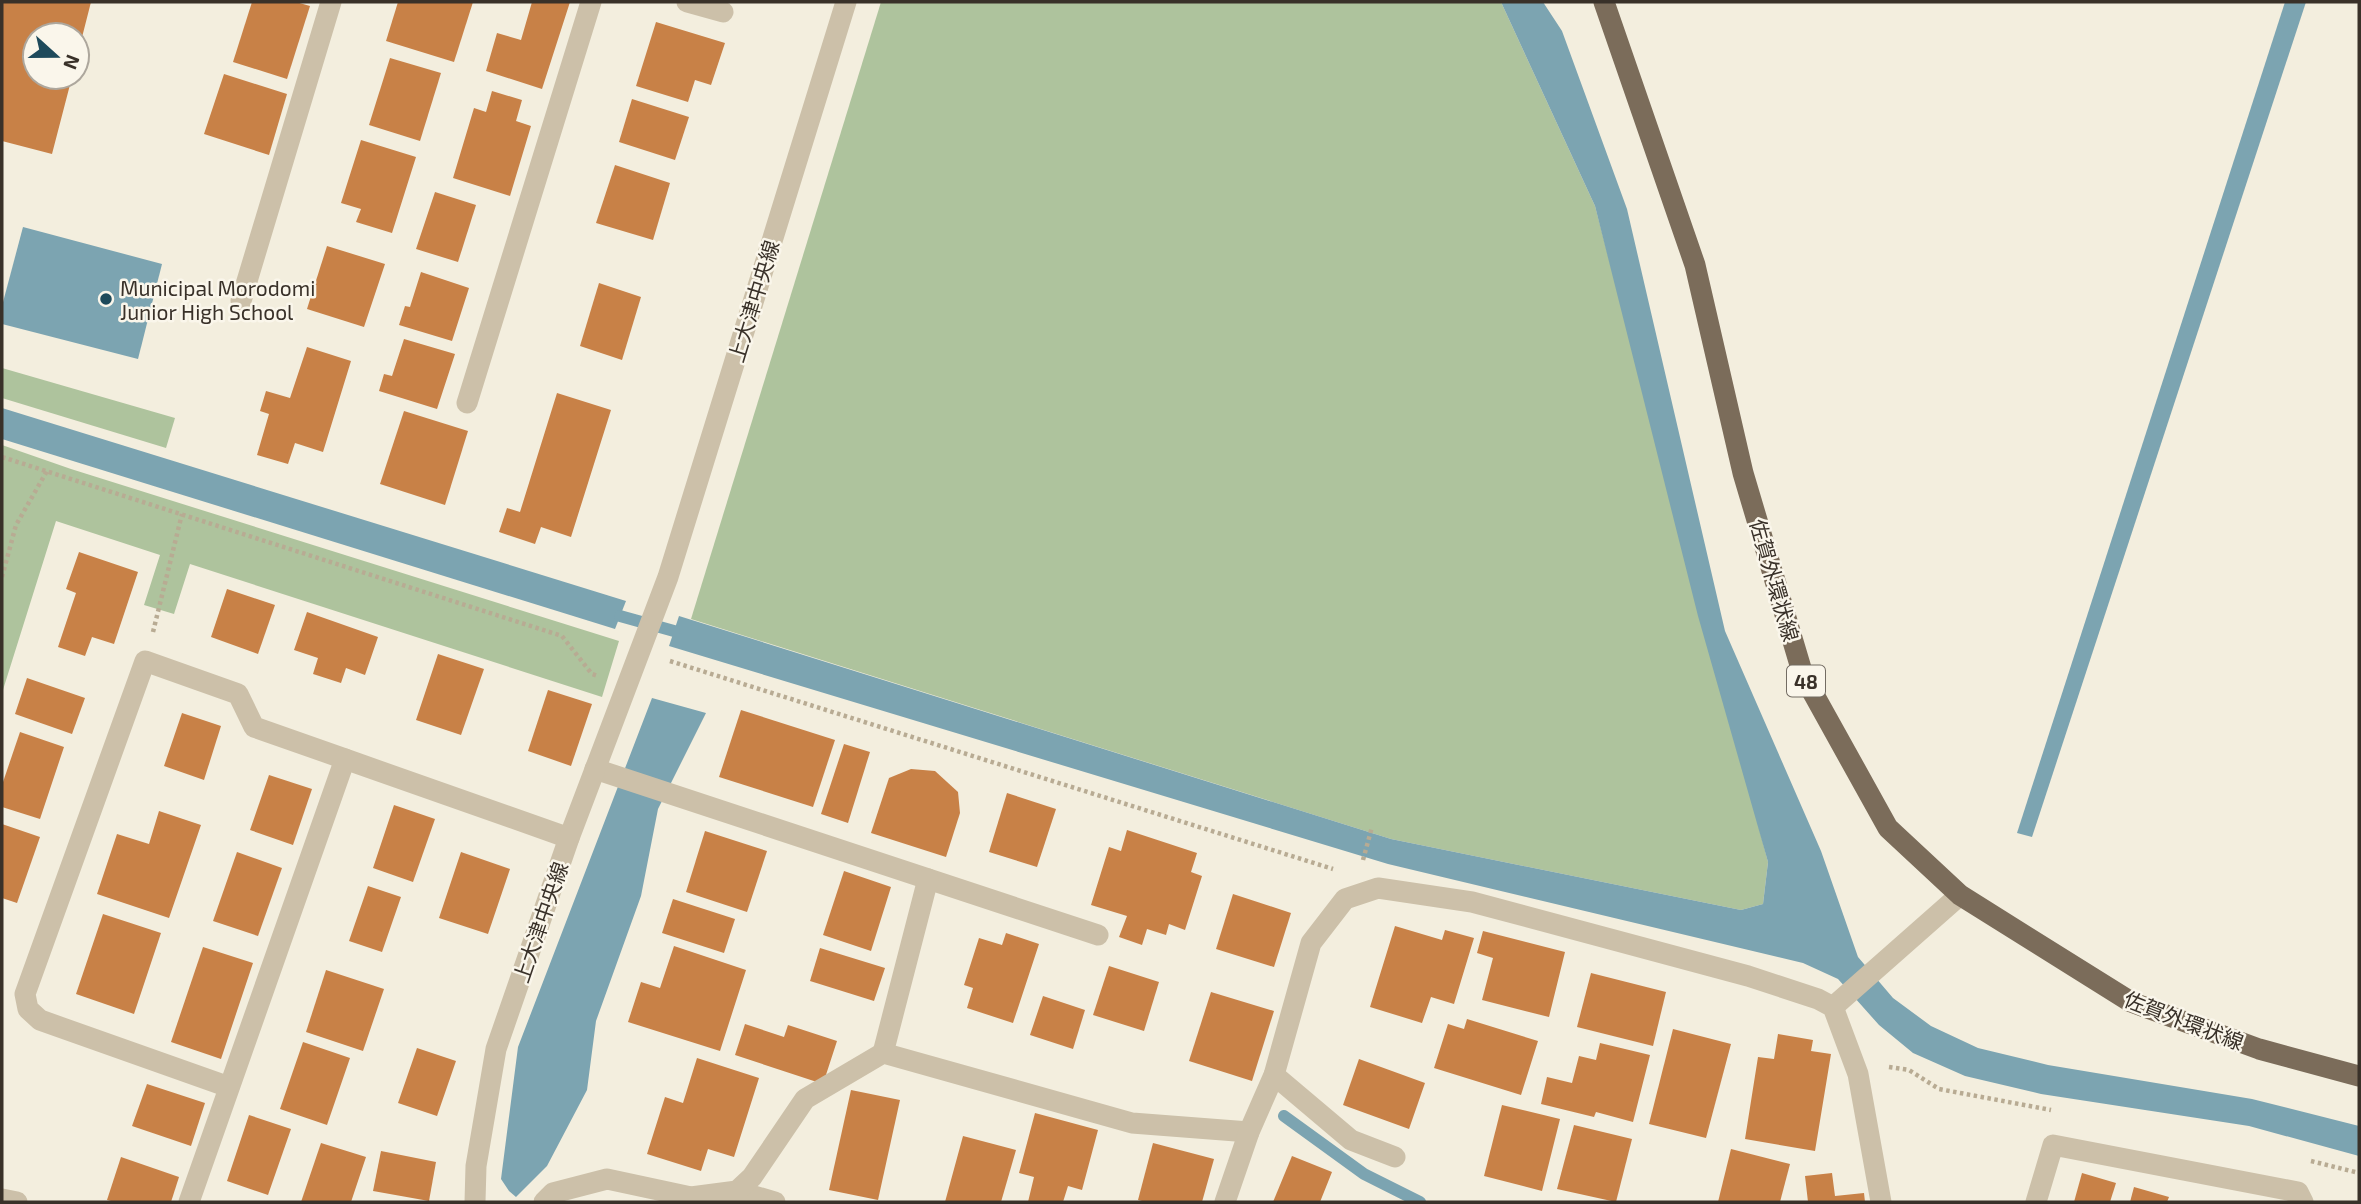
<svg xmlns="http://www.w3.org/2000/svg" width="2361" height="1204" font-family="'Exo 2','Noto Sans JP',sans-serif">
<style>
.green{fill:#aec39d}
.water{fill:#7ca4b1}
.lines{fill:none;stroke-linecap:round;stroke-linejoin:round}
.stream{stroke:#7ca4b1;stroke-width:12}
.building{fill:#c88147}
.path{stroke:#b8ab93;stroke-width:4.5;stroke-dasharray:3.5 3.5;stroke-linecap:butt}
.minor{stroke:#ccc0a9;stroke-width:21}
.major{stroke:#7b6c5a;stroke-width:21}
.poi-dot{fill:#1e4a5b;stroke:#faf6eb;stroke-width:2.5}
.labels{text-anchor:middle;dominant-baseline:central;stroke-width:5;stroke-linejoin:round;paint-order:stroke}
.shield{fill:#faf6eb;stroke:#736c63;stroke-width:2}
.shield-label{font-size:19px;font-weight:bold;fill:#393129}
.poi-label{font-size:21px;fill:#393129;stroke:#faf6eb;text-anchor:start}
.street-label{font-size:21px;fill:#393129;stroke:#faf6eb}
</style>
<rect width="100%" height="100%" fill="#f3eede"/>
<g class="green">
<polygon points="881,2 1501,2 1595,206 1768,862 1763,904 1741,910 1391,839 691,619"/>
<polygon points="2,368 175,418 166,448 2,398"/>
<polygon points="2,445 71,469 619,641 602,697 190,564 174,614 144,605 160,555 56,521 2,693"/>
</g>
<g class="water">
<polygon points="1501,2 1543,2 1562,31 1627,209 1725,631 1821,851 1858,957 1893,998 1931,1026 1978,1048 2048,1065 2252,1099 2359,1126 2359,1156 2249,1126 2041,1094 1965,1076 1913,1053 1879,1025 1838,979 1803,963 1388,864 669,646 679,616 1391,839 1741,910 1763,904 1768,862 1698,616 1595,206"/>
<polygon points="2285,2 2306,2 2032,837 2017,833"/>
<polygon points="23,227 162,264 138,359 2,324 2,306"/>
<polygon points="2,408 626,601 615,629 2,439"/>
<polygon points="652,698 706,713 658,809 641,896 596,1021 587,1090 547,1166 516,1197 509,1191 501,1179 518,1047"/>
</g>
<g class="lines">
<g class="stream">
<polyline points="620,616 674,631"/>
<polyline points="1284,1116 1364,1174 1420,1202"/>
</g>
</g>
<g class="building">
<polygon points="2,2 91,2 78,53 77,35 35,35 35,77 72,77 52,154 2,141"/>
<polygon points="252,2 296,2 310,6 287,79 233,62"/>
<polygon points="398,2 473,2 454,62 386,41"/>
<polygon points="532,2 570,2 542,89 486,71 497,33 521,40"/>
<polygon points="656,22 725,43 711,85 695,80 688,102 636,86"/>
<polygon points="390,58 441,73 420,141 369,125"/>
<polygon points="224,74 287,94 269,155 204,134"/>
<polygon points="492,91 522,100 516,121 531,126 510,196 453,178 474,108 486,112"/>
<polygon points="632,99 689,117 675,160 619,142"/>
<polygon points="361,140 416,157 392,233 356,222 361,209 341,203"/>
<polygon points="615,165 670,183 653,240 596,223"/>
<polygon points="435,192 476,205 458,262 416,249"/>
<polygon points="327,246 385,264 364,327 307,309"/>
<polygon points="421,272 469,288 452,341 399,325 405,306 410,307"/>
<polygon points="599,283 641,297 622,360 580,346"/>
<polygon points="404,339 455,354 437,409 379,391 384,374 392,376"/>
<polygon points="307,347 351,361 323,452 295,443 288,464 257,455 269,414 260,411 266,391 290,398"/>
<polygon points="557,393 611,410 571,537 541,527 535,544 499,532 507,508 520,512"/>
<polygon points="404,411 468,431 445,505 380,484"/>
<polygon points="79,552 138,572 114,644 92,637 85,656 58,647 76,593 66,589"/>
<polygon points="227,589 275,605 258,654 211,637"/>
<polygon points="307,612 378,637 365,675 346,668 341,683 313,674 318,658 294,650"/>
<polygon points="438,654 484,669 461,735 416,720"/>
<polygon points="27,678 85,698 72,734 15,714"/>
<polygon points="548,690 592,704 571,766 528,751"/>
<polygon points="741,710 835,740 813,807 719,777"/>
<polygon points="182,713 221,726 204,780 164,766"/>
<polygon points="20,732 64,747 40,819 2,807 2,785"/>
<polygon points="844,744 870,752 848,823 821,814"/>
<polygon points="911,769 935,771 958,792 960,813 946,857 871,833 889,778"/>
<polygon points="269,775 312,789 293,845 250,830"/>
<polygon points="1007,793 1056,809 1037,867 989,852"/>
<polygon points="394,805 435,819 413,882 373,868"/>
<polygon points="159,811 201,825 169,918 97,894 117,834 149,844"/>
<polygon points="2,824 40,837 17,903 2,898"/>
<polygon points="1127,830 1197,853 1191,872 1202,876 1185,930 1169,924 1166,935 1147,929 1142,945 1119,937 1127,916 1091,905 1109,847 1121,851"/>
<polygon points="705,831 767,851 747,912 686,892"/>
<polygon points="237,852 282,868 258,936 213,921"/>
<polygon points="461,852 510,869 488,934 439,918"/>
<polygon points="844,871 891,887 871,951 823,935"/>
<polygon points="368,886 401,897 382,952 349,941"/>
<polygon points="1233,894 1291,913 1274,967 1216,949"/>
<polygon points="673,899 735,919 724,953 662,933"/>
<polygon points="103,914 161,933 134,1014 76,994"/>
<polygon points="1395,926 1442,940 1445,930 1474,938 1454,1004 1431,997 1422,1023 1370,1007"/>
<polygon points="1483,931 1565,952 1549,1017 1482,1000 1493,958 1477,953"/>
<polygon points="1006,933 1039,944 1013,1023 967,1008 973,988 964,985 979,938 1002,945"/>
<polygon points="674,946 746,970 720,1051 628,1022 641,982 660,988"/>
<polygon points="203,947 253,963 221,1059 171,1042"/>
<polygon points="820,948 885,968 874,1001 810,981"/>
<polygon points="1109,966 1159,982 1144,1031 1093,1015"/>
<polygon points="326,970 384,989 363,1051 306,1032"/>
<polygon points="1591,973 1666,992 1653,1046 1577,1027"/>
<polygon points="1211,992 1274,1011 1252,1081 1189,1061"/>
<polygon points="1043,996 1085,1010 1073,1049 1030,1035"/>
<polygon points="1467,1019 1538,1041 1521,1095 1434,1068 1448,1024 1464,1029"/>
<polygon points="745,1024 784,1037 788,1025 837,1041 823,1084 735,1055"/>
<polygon points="1673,1029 1731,1044 1706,1138 1649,1124"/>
<polygon points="1778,1034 1813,1040 1811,1051 1831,1054 1815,1151 1745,1139 1758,1057 1774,1059"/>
<polygon points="303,1042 350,1058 327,1125 280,1109"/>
<polygon points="1600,1043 1650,1055 1633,1122 1596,1112 1594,1117 1541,1104 1547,1077 1572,1083 1579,1056 1596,1060"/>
<polygon points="417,1048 456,1061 437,1116 398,1103"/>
<polygon points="697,1058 759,1078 734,1157 708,1149 701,1171 647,1154 665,1097 683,1103"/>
<polygon points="1359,1059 1425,1083 1409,1129 1343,1105"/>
<polygon points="147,1084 205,1103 191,1146 132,1126"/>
<polygon points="851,1090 900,1100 878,1200 829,1190"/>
<polygon points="1502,1105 1560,1119 1542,1191 1484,1176"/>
<polygon points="1035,1113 1098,1130 1082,1190 1068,1186 1063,1202 1028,1202 1034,1177 1019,1173"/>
<polygon points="249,1115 291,1129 268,1195 227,1181"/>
<polygon points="1574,1125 1632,1139 1616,1202 1557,1189"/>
<polygon points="963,1136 1016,1150 1001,1202 945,1202"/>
<polygon points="321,1143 366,1157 351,1202 301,1202"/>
<polygon points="1153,1143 1214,1159 1202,1202 1146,1202 1138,1200"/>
<polygon points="1731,1149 1790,1164 1780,1202 1718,1202"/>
<polygon points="381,1151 436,1162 429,1201 373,1191"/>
<polygon points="1292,1156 1332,1172 1320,1202 1273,1202"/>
<polygon points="121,1157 179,1177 171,1202 115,1202 107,1200"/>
<polygon points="1832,1173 1835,1196 1864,1193 1865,1202 1808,1202 1805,1176"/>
<polygon points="2082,1173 2116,1183 2110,1202 2074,1202"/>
<polygon points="2134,1187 2169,1197 2167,1202 2130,1202"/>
</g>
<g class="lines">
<g class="path">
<polyline points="2,457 562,636 592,674 598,676"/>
<polyline points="2,577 16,525 47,471"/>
<polyline points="153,632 182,514"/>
<polyline points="670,661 1333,869"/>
<polyline points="1363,860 1372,827"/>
<polyline points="1889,1067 1909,1070 1939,1089 2051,1110"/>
<polyline points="2311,1161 2359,1173"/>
</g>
<g class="minor">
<polyline points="687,2 723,12"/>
<polyline points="241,301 331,2"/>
<polyline points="467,403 591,2"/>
<polyline points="595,769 1098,935"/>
<polyline points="1833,1007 1960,895"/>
<polyline points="883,1053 928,879"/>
<polyline points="1274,1075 1351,1140 1395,1157"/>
<polyline points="229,1087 40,1020 28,1009 25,994 145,661 238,694 254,727 345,759"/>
<polyline points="737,1191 775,1202"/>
<polyline points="2,1199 17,1202"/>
<polyline points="189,1202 345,759 569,838"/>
<polyline points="475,1202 476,1166 496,1049 569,838 668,577 846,2"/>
<polyline points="544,1202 553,1193 607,1179 691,1197 737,1191 752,1177 805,1099 883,1053 1132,1123 1249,1132"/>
<polyline points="1225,1202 1249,1132 1274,1075 1311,943 1345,899 1378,888 1472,902 1748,976 1818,999 1833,1007 1858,1074 1881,1202"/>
<polyline points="2036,1202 2053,1145 2298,1192 2303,1202"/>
</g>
<polyline class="major" points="1604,2 1695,265 1743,473 1803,675 1888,828 1960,895 2131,1002 2259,1049 2359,1076"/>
</g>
<circle class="poi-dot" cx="106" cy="299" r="7"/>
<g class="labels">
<rect class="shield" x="1787" y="665.5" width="38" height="31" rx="5"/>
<g class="shield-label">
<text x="1806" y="681">48</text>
</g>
<g class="poi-label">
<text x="120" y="287">Municipal Morodomi<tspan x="120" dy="24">Junior High School</tspan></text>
</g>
<g class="street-label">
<text transform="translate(753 301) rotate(-73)">上大津中央線</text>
<text transform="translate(1775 580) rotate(74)">佐賀外環状線</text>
<text transform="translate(540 922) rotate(-71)">上大津中央線</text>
<text transform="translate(2184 1020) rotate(21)">佐賀外環状線</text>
</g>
</g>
<rect width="2361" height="1204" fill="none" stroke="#393129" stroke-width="7"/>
<g transform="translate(56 56) rotate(111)"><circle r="33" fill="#faf6eb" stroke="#ada79d" stroke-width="2"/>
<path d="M0-5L12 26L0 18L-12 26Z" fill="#1e4a5b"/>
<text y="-10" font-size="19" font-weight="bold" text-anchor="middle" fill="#393129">N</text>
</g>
</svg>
